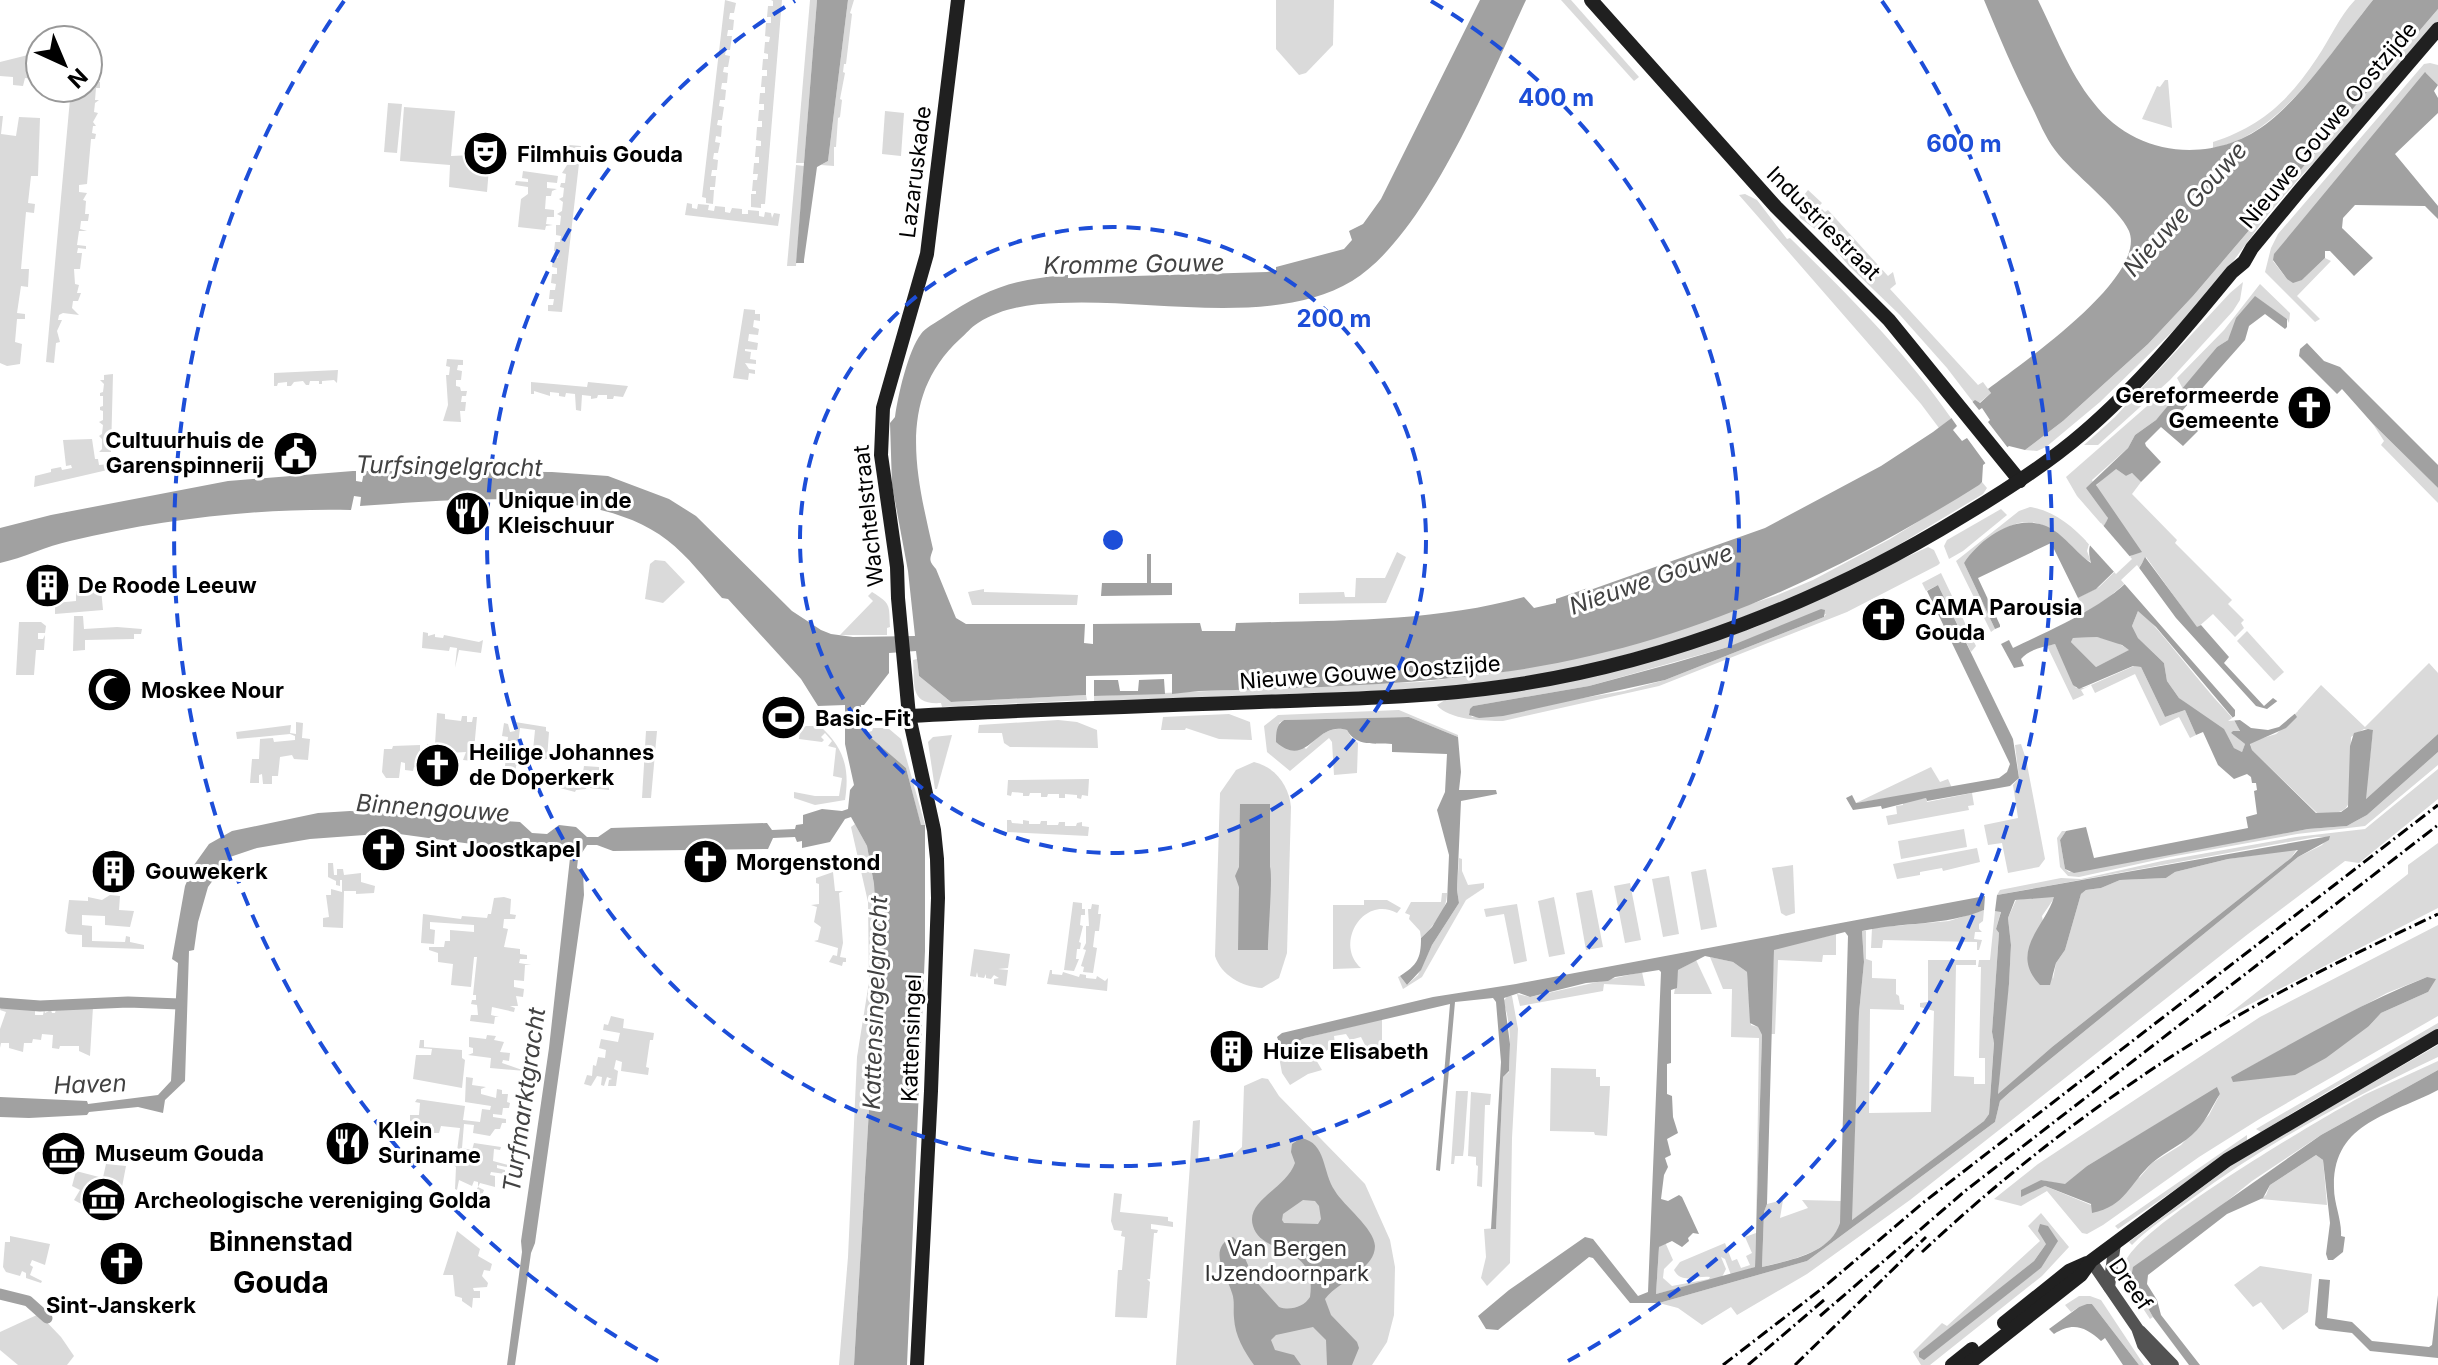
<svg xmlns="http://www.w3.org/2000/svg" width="2438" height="1365" font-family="Inter,sans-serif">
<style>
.green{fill:#dadada;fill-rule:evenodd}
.water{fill:#a1a1a1;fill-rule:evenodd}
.pier{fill:#fff}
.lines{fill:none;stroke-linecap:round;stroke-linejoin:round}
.canal{stroke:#a1a1a1;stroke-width:11}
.tertiary{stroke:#535353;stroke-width:12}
.secondary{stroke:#202020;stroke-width:14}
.rail{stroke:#000;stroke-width:3;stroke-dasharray:12 4 2 4;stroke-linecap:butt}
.ring{fill:none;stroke:#1d4ed8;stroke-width:4;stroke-dasharray:14 10}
.labels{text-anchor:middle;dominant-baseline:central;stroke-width:6;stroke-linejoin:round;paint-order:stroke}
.street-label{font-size:22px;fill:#000;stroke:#fff}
.poi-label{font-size:22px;font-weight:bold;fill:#000;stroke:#fff;text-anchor:start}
.park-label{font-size:22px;fill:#313131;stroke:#fff}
.water-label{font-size:24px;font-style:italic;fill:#424242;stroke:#fff}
.quarter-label{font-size:26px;font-weight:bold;fill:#000;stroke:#fff}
.district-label{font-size:30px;font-weight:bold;fill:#000;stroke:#fff}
.centre{fill:#1d4ed8;stroke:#fff;stroke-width:4}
.ring-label{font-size:24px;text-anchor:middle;font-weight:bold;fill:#1d4ed8;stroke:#fff;stroke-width:6;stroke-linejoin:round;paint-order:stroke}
</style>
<rect width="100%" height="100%" fill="#fff"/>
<g class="green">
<polygon points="725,0 736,3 734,13 730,13 729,19 734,20 733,30 728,30 727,36 732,36 730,50 726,50 725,55 730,56 728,67 724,67 723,72 728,73 727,83 722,83 721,89 726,90 725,100 720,100 719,106 724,107 722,120 718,120 717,125 722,126 721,137 716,136 715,142 720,143 718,153 714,153 713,159 718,160 717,170 712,170 711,176 716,176 715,187 710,187 710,190 714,190 713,204 706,203 706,198 702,197"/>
<polygon points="771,0 782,0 765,204 761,204 761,208 751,207 751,194 756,194 756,191 752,191 753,180 757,180 758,174 753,174 754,163 759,163 759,157 755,157 756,146 761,146 761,141 756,140 757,127 762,127 762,121 758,121 759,110 764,110 764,104 759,104 760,93 765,93 765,87 761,87 762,76 767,76 767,70 762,70 763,59 768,59 768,54 764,53 765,42 769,42 770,37 765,36 766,23 771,23 771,17 767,17 768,6 773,6 773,1"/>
<polygon points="810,0 817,0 804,163 796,163"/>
<polygon points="848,0 854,0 850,13 852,14 846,64 844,64 843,72 845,73 840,99 842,100 840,117 838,118 836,147 834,147 834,166 821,165 828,161"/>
<polygon points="1276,0 1334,0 1333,45 1306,73 1299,75 1276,49"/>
<polygon points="1561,0 1571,0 1639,77 1634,81"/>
<path d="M2355,0H2373C2333,49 2279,138 2213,148V142C2262,126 2289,100 2317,58C2330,39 2339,17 2355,0Z"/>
<polygon points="2438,9 2438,23 2347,130 2302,175 2266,217 2214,287 2174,330 2100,402 2046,447 2037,451 2025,450 2063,421 2148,344 2193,296"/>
<polygon points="40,52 39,79 25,78 23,86 13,85 13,77 0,76 0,62"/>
<polygon points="88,53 100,54 97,81 100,82 100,88 96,88 95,100 99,100 95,103 94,112 98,113 93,122 96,126 93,126 92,133 96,134 95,139 91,139 87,184 79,185 79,192 87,193 83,200 86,201 85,214 89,214 88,221 81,221 80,229 87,231 79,231 77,245 86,246 86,249 78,248 77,253 82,253 80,269 74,269 75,284 79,285 77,293 81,293 78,301 73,301 72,308 79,315 63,313 59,315 58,320 62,320 57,331 60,342 56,343 54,363 46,362 71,88 88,88"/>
<polygon points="2430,63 2438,65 2438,85 2426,73 2273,261 2287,279 2302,280 2325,258 2331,261 2297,296 2320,319 2315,322 2265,272 2271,248 2278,234 2424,64"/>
<polygon points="2165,80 2168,80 2172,128 2142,119 2157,86 2160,87"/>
<polygon points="388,103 402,104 397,153 384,152"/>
<polygon points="404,107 455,111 451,156 473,155 471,166 489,168 487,192 449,187 450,165 400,161"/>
<polygon points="885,111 904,113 901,156 882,154"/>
<polygon points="0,116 3,116 1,134 16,136 19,117 40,118 38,176 31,176 28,203 35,204 34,213 26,212 21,269 29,269 28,287 21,286 17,313 25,314 25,319 17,319 15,342 22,344 20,364 7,366 0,363"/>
<polygon points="569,145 581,146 562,312 548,311 548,305 553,305 554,299 549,299 550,290 555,290 556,284 551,283 552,274 557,274 557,268 552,267 553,258 558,258 559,252 554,251 555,242 560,242 561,236 556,235 556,225 560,225 561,216 557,214 562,211 563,202 559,199 563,197 564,188 560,187 561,183 565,183 566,174 562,173 567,165 563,164 563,159 567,159"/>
<polygon points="796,165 804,166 796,266 787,266"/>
<polygon points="523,171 558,176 557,183 547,182 547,188 557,189 552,191 551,196 546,196 545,209 554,210 554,217 547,217 546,224 553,225 546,226 545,230 518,227 521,199 528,194 528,187 515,185 516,181 528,182 528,179 522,178"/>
<polygon points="1808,190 1822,203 1819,206 1825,212 1828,210 1888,276 1893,272 1896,284 1890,289 1978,385 1983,382 1991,393 1979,403 1973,402 1947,368 1900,315 1849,266 1822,234 1800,218 1797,204"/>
<path d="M1745,194L1757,200L1787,239L1790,238C1848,295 1905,351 1951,418L1939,428L1921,404L1739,195Z"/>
<polygon points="687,203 692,204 692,208 697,209 698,204 709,205 708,210 714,211 715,206 725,207 725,212 730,213 732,208 742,209 742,214 748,214 748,210 759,211 759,216 764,217 765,212 771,213 772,218 774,213 780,214 778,226 685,215"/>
<polygon points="2243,282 2240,300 2233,311 2170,380 2098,445 2084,445 2115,417 2230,293"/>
<polygon points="2260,284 2290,313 2289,323 2287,319 2255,297 2228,340 2217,347 2183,389 2177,378 2224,330"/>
<polygon points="744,309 755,310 755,314 760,314 760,321 754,320 753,327 759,329 758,335 749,334 748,341 758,343 757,350 745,349 745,351 751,352 750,359 756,360 756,364 745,363 749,369 755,370 755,374 749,373 748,380 733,378"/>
<polygon points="447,359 463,360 463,365 458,365 457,370 462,371 461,380 456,380 456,386 460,387 461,391 467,391 466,396 462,396 461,402 466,402 465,411 460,411 461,422 443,421 448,405 446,375 449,375 450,367 446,366"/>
<polygon points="338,370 337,383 334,380 322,381 322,384 319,384 319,381 310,381 309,385 306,385 303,381 294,382 291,386 287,386 287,382 278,383 277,386 274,386 274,373"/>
<polygon points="113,374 111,452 99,452 102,449 102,439 99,436 102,434 103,425 99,422 103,420 103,411 100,410 100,407 103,406 103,396 100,396 100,393 103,392 104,384 100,380 104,380 104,375"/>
<polygon points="531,382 587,387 588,382 628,386 623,397 614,396 613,399 607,399 607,395 598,395 597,398 591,399 591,396 582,395 581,411 576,410 575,394 566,393 565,397 559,396 559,393 550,392 550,396 534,391 534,394 531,394"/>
<polygon points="2170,386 2181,392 2156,420 2135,435 2128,448 2092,480 2108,518 2104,527 2077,496 2066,477"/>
<polygon points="2373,424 2438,488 2438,503 2381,445 2384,441"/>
<polygon points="92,439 95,459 98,459 99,465 110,464 110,458 116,458 116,468 34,487 35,476 51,472 51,469 61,467 62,470 72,468 71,465 66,466 63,440"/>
<path d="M2112,469H2116L2126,476L2132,473L2141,482L2132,494L2177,540L2175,543L2232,600L2228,604L2244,620L2241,623L2244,628L2235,637L2213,614L2197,628L2146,557C2133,580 2107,600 2085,613L2078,598L2099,587L2134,553L2095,487Z"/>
<polygon points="1982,482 1987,488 1983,494 1890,550 1804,593 1697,635 1574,669 1447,688 1094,703 1094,696 1420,682 1498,673 1614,649 1775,596 1813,580 1890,539"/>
<path d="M2030,507C2055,511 2072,526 2089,544L2087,551L2091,562C2076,555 2063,538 2048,528C2016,508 1984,543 1964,563L1995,629L1991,632L1956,561L2019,511Z"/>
<polygon points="2001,509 2007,515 1963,551 1949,559 1944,546 1947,540"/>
<path d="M1928,547L1934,550L1940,563L1938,565L1847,612L1659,686L1503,721C1485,721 1448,720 1437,705L1445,700L1700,646L1756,627ZM1826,614L1824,617L1665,680L1624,691L1472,717L1469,713L1473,706L1589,686L1728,647Z"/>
<polygon points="1397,552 1406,557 1386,603 1299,604 1299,593 1344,592 1345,597 1355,597 1356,578 1385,578"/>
<polygon points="655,560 665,561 685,582 663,603 645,599 650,564"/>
<polygon points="1941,573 1976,646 1971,652 1938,585 1926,591 1922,583"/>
<polygon points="101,589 103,610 55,614 55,603 76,601 76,591"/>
<polygon points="984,589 984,592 1078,595 1077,605 972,605 968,592"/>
<path d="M872,592C891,604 889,604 890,627L887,628V635H840L873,601L868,596Z"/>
<path d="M2138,611H2141C2165,637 2187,666 2210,693C2220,706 2236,718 2240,732L2231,733L2245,744L2242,752L2234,748L2226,734L2179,698L2167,681L2164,663L2138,638L2132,626Z"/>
<polygon points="74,616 83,616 84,629 117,627 142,629 141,634 134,634 134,639 85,640 85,650 73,651"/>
<polygon points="19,622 41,622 46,626 45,633 38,633 38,639 43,639 45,635 44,650 36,650 34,675 16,675"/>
<polygon points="2247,631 2284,672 2274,681 2237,641"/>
<polygon points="423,632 428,633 428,636 435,634 435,637 443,638 444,635 479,642 483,640 481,653 459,650 455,668 457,648 450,647 449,651 422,648"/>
<polygon points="2097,637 2114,641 2130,650 2096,667 2071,642 2073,638"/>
<polygon points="2055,644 2076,688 2084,688 2134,666 2141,667 2165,717 2185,710 2196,735 2190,738 2179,717 2160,726 2135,674 2095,693 2091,685 2081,690 2084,695 2073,700 2047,646"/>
<path d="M917,659L919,676L951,702L1086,695L1087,700L942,707L941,703C909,705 915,685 913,660Z"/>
<path d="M2429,663L2438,673V734L2365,800L2373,730L2364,729L2351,737L2349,802C2345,816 2329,813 2317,813L2252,750L2250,743L2253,741L2276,734L2296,717L2295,714L2321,685L2365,727Z"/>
<path d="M1399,710L1458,735V737L1409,717L1284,720L1279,723L1306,749C1317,737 1330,725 1347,730L1351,737L1358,743L1357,773L1334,775L1332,742L1329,738L1290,771L1267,752L1264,726L1278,715Z"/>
<polygon points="437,713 445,714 445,719 461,721 462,716 467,716 467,722 472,722 473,717 477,717 473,761 463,760 466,752 449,753 447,748 436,748 429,754 428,776 426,772 421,772 421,768 414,767 413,771 405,770 405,763 401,762 399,778 386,778 382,772 384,749 392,749 393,746 420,745 420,751 427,752 427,744 435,744"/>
<polygon points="1229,714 1250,722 1252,740 1219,739 1186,728 1185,730 1161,730 1163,717"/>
<polygon points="1058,720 1077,722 1097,730 1098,748 1010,747 1004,743 1002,733 978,733 979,725"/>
<polygon points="296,722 303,723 302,738 310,739 308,760 294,759 292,755 280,757 278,776 272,776 272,784 263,784 262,774 259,775 259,783 250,783 252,759 259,759 260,739 273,738 274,742 295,740 295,736 290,734 237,739 236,732 291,725 290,733 296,734"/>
<polygon points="515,722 546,727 546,731 549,732 547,759 532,761 535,730 520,728 517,753 522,754 521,766 516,766 514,786 503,785 508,737 502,736 504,723 508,724 510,732 515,731"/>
<path d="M820,726C844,748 850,768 845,800L815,805L794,798V792L815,796H839L842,778L833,776L836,748L828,746L832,741L825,733L821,737L824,740L822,742L799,739L800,730L806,726Z"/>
<polygon points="873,728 888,728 901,739 925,825 921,826 906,768 865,733 872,731"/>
<polygon points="646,731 657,731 651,798 642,798"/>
<polygon points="952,735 937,789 935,789 928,742 933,737"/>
<polygon points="2021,744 2026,759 2045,859 2039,867 2008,873 2002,843 1988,845 1984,825 2018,818 2013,785 2019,778 2015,745"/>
<polygon points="2438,752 2438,765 2365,826 2297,834 2170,857 2079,877 2068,876 2060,867 2057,838 2062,831 2066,831 2060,840 2065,869 2069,872 2308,829 2347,826 2354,822 2367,815"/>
<path d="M1254,762C1275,767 1289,785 1291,807L1287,953L1279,978L1262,988C1242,987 1221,975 1215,956L1220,793L1236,770Z"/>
<polygon points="584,766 599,767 599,771 613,772 612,787 609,787 609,790 590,788 591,783 587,782 586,789 576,790 575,792 560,788 560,784 554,783 553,788 547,787 549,774 562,771 562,776 582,778"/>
<polygon points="1931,767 1940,782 1948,779 1952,788 1856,803"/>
<polygon points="2438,769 2438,799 2359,863 2345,861 2248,934 1910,1200 1807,1274 1737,1315 1731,1307 1702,1325 1678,1308 1659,1303 1807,1261 1995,1122 2000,1101 2010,1092 2298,857 2322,845 2329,837 2316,837 1997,895 2000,890 2061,878 2081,879 2162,861 2296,837 2365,829"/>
<polygon points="1089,779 1088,796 1082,795 1081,799 1077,798 1077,795 1065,794 1065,798 1059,798 1059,794 1048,794 1047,797 1041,797 1041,793 1030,793 1029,796 1023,796 1023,793 1012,792 1011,796 1007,795 1008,780"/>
<polygon points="1972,793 1974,805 1968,806 1969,810 1888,825 1886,816 1897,814 1896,806 1903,805 1903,802 1926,798 1927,802"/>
<polygon points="1007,820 1011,820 1012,823 1023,824 1023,820 1029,821 1029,824 1040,824 1041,821 1047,821 1047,825 1058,825 1059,822 1065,822 1065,826 1076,826 1077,823 1082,822 1082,826 1089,827 1088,836 1007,832"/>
<polygon points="855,824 867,846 874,884 878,956 854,1365 839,1365 848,1257 857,1057 869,982 868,902 851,827"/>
<polygon points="1964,829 1967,847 1901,859 1898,841"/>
<polygon points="2438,843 2438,908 2225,1017 2408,874 2408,865"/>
<polygon points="1977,848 1980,862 1943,871 1942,868 1920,872 1920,875 1897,879 1893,864"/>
<polygon points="2297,849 2291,858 2052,1047 1998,1095 2003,1025 2009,984 2011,945 2008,918 2016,900 2052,895 2055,897 2042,916 2053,979 2056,963 2065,950 2081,894 2086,890 2101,888 2120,880 2166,878 2175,872 2228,859"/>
<polygon points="1459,858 1462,859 1462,871 1468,885 1484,883 1484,888 1466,900 1422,977 1403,989 1398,977 1400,976 1407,985 1418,975 1432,945 1459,903 1457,890"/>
<polygon points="328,863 333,863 334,875 337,875 337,869 343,869 344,875 361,873 361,882 375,886 374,893 356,894 356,891 344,891 343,928 323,927 323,918 329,917 326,895 331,895 331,889 342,892 342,880 340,880 340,886 336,885 336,881 328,877"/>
<polygon points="1793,865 1795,913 1786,916 1781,913 1772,868"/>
<polygon points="1706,869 1717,927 1701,930 1691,872"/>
<polygon points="833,872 835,891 843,891 839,893 843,943 840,957 846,958 846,962 843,962 842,966 829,962 833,955 837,956 838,948 814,941 818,940 821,927 814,922 817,907 811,905 819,904 819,884 816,883 816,878"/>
<polygon points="1669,876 1679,934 1663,937 1652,879"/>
<polygon points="1630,883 1641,940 1625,943 1614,886"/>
<polygon points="1592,890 1603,947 1586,950 1576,893"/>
<path d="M1442,893H1447C1447,911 1433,926 1421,938L1420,931L1409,919L1410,915L1405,913L1411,902H1441Z"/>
<polygon points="110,895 120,896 119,910 134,911 130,927 105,925 105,916 82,915 82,925 92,926 92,941 125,942 126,936 130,937 130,942 144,945 144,949 82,947 82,935 68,934 65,931 69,900 88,901 88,897 102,900"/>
<polygon points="504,897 511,899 510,914 516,915 515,919 504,919 503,928 508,929 504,947 520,949 520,954 527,955 527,959 520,959 519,963 531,965 525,965 524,981 514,980 514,987 524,989 523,997 516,996 518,1006 510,1006 515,1008 514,1012 492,1007 491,1015 499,1017 495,1017 494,1024 470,1021 471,1015 478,1015 477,1005 471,1004 472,1000 476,1000 476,995 473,995 477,957 474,957 471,987 451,985 453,964 438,962 438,953 429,950 429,947 444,947 445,941 450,941 450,930 474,932 474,925 430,922 430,929 435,930 434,944 421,943 423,914 461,919 462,916 487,918 488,914 491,914 494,898"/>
<polygon points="1554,897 1565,954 1549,957 1538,901"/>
<path d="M1364,900H1387L1401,908L1397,913C1363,895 1334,944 1361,968L1333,969V905H1364Z"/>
<polygon points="1073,902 1082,903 1082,909 1085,909 1085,915 1081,915 1080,925 1083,926 1079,942 1081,943 1080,949 1077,949 1076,959 1079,959 1074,971 1064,970"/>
<polygon points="1092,904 1099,905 1098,914 1101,914 1099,931 1095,931 1093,947 1097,948 1093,973 1083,972 1084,967 1081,966 1086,950 1083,949 1086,943 1086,926 1089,926 1088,909 1091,909"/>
<polygon points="1517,904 1527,961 1514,964 1504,914 1486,917 1484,909"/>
<polygon points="1984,910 1983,921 1979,924 1979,929 1982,932 1975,932 1974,939 1982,940 1979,950 1977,950 1977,942 1883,940 1882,948 1871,948 1872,928 1949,921"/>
<polygon points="1995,911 2001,911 1996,929 1999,933 1992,1032 1994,1042 1989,1114 1984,1121 1851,1221 1859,1013 1864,962 1862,931 1866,931 1866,959 1872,961 1872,978 1896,979 1896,994 1899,996 1900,1004 1904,1005 1904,1010 1870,1009 1869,1113 1931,1112 1934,1011 1920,1007 1920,1003 1928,1002 1928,960 1976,960 1976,965 1956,965 1954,1076 1974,1077 1974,1084 1985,1084 1985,1058 1979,1058 1981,967 1978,967 1979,960 1990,960"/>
<path d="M2438,925V1016L2261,1118L2199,1157L2103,1225L2087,1234L2082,1233L2047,1191L2021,1206L1994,1199L2038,1164L2260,1017ZM2427,977L2428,992L2381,1013L2369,1026L2231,1077L2387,993ZM2217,1088L2220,1094L2209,1115L2181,1145L2152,1163L2140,1177L2091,1205L2045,1186L2021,1196L2041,1180L2065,1185L2087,1166Z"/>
<polygon points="1836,934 1836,955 1823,955 1822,962 1778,960 1775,1034 1770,1034 1774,949"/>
<polygon points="974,949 1010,954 1008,968 998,969 1008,970 1006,986 994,984 994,979 999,978 994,975 991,979 986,978 986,974 984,978 978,977 977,972 976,977 970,976"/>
<path d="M1710,957L1733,962L1747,972L1751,1025L1758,1027L1762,1035L1755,1267L1731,1275L1725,1259L1721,1257L1726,1269L1722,1277L1656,1294L1659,1247L1665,1242L1673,1260L1664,1269L1663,1278L1672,1286L1709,1279L1710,1277C1697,1275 1682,1285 1674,1270L1680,1262L1725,1243L1732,1261L1737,1259L1741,1268L1750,1265L1746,1256L1752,1253L1745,1237L1756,1233L1759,1038L1731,1037L1732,989H1723Z"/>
<polygon points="1696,960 1712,994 1674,994 1678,970"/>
<polygon points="1050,970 1052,970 1052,974 1062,975 1063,972 1079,977 1080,974 1086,975 1086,978 1096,979 1097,976 1105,981 1108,978 1107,991 1047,984"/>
<polygon points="1642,972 1645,986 1604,984 1603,991 1520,1006 1517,994 1530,997"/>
<path d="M1508,995L1512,996L1518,1029L1512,1138L1510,1263L1487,1286L1481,1278L1486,1257L1484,1229L1496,1228L1503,1077L1509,1072C1510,1049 1512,1023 1503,1002Z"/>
<polygon points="1,1007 35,1010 35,1015 43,1015 44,1010 45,1013 51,1010 52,1013 55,1013 56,1009 93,1007 90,1056 79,1051 79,1046 60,1046 59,1049 52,1048 53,1035 42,1034 41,1040 33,1039 32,1043 24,1043 23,1052 9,1048 9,1043 1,1043 0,1048 0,1029 6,1012 0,1010"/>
<polygon points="611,1016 624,1019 623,1028 654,1033 653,1040 650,1040 646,1067 649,1068 648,1075 621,1071 622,1062 616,1060 614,1069 618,1071 616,1086 608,1086 609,1080 612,1079 607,1077 604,1086 601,1085 602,1077 597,1076 591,1086 584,1084 587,1075 592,1076 593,1065 596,1066 598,1057 605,1058 606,1050 599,1048 601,1039 618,1042 620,1033 603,1030 604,1024 608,1025"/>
<polygon points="1382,1019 1382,1055 1372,1059 1361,1037 1350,1040 1346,1034 1334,1036 1335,1045 1315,1058 1322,1070 1308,1074 1290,1085 1282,1073 1277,1046 1285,1047 1305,1038"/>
<polygon points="2438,1023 2438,1030 2337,1086 2261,1132 2256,1129"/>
<polygon points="487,1035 496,1036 494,1040 504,1042 500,1052 510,1053 509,1061 503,1060 502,1063 525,1071 490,1068 491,1058 468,1055 473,1053 473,1048 469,1047 469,1037 486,1039"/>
<polygon points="420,1040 424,1040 424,1047 462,1050 462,1058 465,1060 462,1088 413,1079 416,1055 431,1055 432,1049 419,1048"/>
<path d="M2438,1045V1057C2351,1098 2267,1143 2190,1200C2170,1215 2148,1228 2132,1245L2129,1242L2240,1159Z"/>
<path d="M2438,1061V1070L2321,1135L2252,1181L2131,1278L2153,1317L2150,1319C2140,1303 2124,1284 2125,1265C2126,1232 2330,1113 2366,1094C2390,1083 2414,1072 2438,1061Z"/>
<polygon points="1551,1068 1596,1069 1596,1077 1600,1077 1600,1086 1610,1086 1607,1136 1595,1135 1594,1132 1550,1131"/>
<polygon points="466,1077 473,1078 472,1085 486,1087 481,1089 481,1094 496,1098 497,1089 502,1090 502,1094 508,1094 507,1102 510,1103 509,1108 503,1108 502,1115 493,1114 493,1117 506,1119 506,1123 502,1123 500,1129 495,1129 490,1136 473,1133 474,1125 464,1124 462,1148 472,1150 474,1143 501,1147 500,1150 494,1149 493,1161 520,1168 520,1170 497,1165 497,1168 505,1170 505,1174 491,1172 490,1175 495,1176 495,1187 480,1183 478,1187 484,1190 482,1195 489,1198 486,1204 472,1198 478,1187 478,1182 474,1181 472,1186 459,1180 457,1190 455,1189 456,1167 445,1157 447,1150 457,1151 460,1128 441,1126 439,1133 431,1133 432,1124 410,1121 410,1115 419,1115 420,1103 415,1102 417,1099 465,1106 463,1120 480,1122 482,1109 490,1110 491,1106 465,1102"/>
<polygon points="1262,1078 1268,1079 1279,1096 1365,1184 1390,1240 1395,1267 1394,1315 1387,1342 1372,1365 1176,1365 1193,1121 1200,1120 1198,1161 1231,1157 1242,1147 1244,1086"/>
<polygon points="1456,1091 1468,1091 1464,1148 1463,1156 1455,1156 1454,1164 1451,1164"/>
<polygon points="1471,1092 1491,1094 1490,1105 1485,1105 1482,1187 1477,1186 1478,1166 1476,1165 1476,1157 1468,1156"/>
<polygon points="2247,1135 2247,1140 2244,1142 2118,1229 2115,1226"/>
<polygon points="2316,1155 2323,1160 2327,1205 2261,1199 2266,1195 2270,1185"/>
<polygon points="106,1164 126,1166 122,1187 107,1199 100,1192 95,1197 101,1204 94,1211 74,1200 80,1190 72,1186 76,1171 99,1177 98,1181 102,1182"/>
<polygon points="1114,1193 1122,1194 1120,1212 1168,1217 1168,1221 1173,1222 1173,1227 1151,1224 1151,1229 1158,1230 1157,1233 1154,1233 1150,1279 1147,1279 1150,1282 1147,1318 1115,1317 1118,1270 1122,1270 1125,1237 1121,1236 1122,1231 1114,1230 1111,1221"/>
<path d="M1783,1200L1780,1218L1808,1208L1802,1200L1841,1201C1841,1209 1842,1219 1839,1227C1829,1253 1786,1261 1762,1267L1764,1212L1767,1204Z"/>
<path d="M2041,1213L2069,1247L2042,1276L1930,1365H1921L1913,1352L1942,1323L1947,1326L2040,1241L2028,1226ZM2046,1244L2041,1268L1920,1357V1352L2034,1261Z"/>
<polygon points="457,1231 480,1249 478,1256 492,1264 490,1271 484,1270 482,1276 488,1283 487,1287 473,1288 474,1291 480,1291 480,1298 473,1298 472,1308 462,1301 462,1298 455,1296 453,1275 443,1275"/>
<polygon points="10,1236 50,1244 45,1265 32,1260 30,1265 33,1267 30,1275 42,1281 41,1283 26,1278 26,1273 22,1271 20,1276 6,1272 3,1267 5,1242 10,1242"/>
<polygon points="2260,1266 2312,1274 2308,1312 2283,1330 2261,1302 2253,1307 2234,1285"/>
<polygon points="2079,1296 2090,1296 2101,1300 2144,1365 2139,1365 2092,1304 2079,1307 2071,1312 2065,1305"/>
<polygon points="39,1314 61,1337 74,1356 67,1365 18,1365 0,1350 0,1332"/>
</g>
<g class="water">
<polygon points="817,0 848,0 828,161 817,167 804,260 804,263 796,263"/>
<path d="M1480,0H1526C1489,79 1427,235 1352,281C1274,328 1148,298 1059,303C1031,304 1003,307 978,323C971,327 966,334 960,339C896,398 916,474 933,549C930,559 928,560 936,569L956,618L966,624H1085L1084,643L1093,644V624L1200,623L1202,631H1235L1236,623C1332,620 1430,623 1524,597L1534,608L1556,603V599L1588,588L1593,589L1765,528L1881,466L1933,432L1975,400L1980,403L1991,393L1988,389C2021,364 2148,277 2129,231C2119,208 2072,173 2055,150C2045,137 2039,121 2032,107C2014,72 1999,36 1984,0H2038C2055,34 2069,72 2093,102C2136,159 2216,165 2270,121C2306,92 2343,37 2373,0H2438V9L2193,296L2148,344L2063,421L2025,450L2009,446L1983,465L1982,482L1979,485C1829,579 1674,650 1496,673C1397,686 1298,688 1199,691L1172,694V674L1086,676V695L951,702L919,676L916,651L889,653V673L864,705H861L862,730L906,768L921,825H925V951L907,1365H854L878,956L874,884L867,846L851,817L845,819L830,842L802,848V841L797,842L795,837L773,838L768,849L613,851L597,845H587L578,859L577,868L583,872L584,895L535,1243L531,1253L515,1365H507L522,1252L521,1241L549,1048L570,858L566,853C551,851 549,843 531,842L522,851L392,833L310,839L257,848L230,857L208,887L198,922L194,950L189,951L185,1081L165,1100L163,1113L138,1107L89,1112L87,1115L29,1118L0,1117V1097L87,1101L88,1104L158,1095L171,1081L178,963L172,959L185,886L194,865L209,844L232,831L318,813L350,811L520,822L532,833L547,834L559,825L576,827L587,837H598L611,828L767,823L772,830L795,829L796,825L803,824V815L822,809L842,811L848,809L850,790L854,785L845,744V705L818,706L801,679L728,599L722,598C705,579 688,556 667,540C594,483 447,501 360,506L361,497L354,496L351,510C257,508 163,519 70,541C47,546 23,558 0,563V528L51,515L228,481L353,471H356V481L362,482L364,472L367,471L552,472L608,476L669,499L696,516L792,611L821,630L831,634L853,637L915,636L908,571L892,485L890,423L895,417C898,395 908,351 921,334C925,328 935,323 941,319C987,288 1014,279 1068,275V278L1267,272L1276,270V267L1344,249L1352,240L1349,231L1363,224L1381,199Z"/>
<polygon points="2425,72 2438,85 2434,91 2438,98 2438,113 2395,154 2438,206 2438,219 2425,206 2355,205 2343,218 2342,228 2373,258 2354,276 2330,251 2325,251 2325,258 2302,280 2293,283 2287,279 2273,260 2274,254"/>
<path d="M2255,296L2287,319V327L2285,329L2265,314L2249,326L2245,340L2182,411L2199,430L2183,446L2161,427L2145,443L2146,446L2161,462L2141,482L2132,473L2126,476L2116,469L2096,485L2142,552L2130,556L2096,589L2078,598L2051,543L1978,578L2000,625V627L1995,629L1964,563C1980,539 2015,513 2046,526C2063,533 2076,553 2091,563C2084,538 2099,539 2108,518L2086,488L2128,448L2135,435L2156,420L2217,347L2228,340L2236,318Z"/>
<polygon points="2307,343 2324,361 2340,367 2438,465 2438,488 2373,424 2342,389 2337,394 2299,356 2300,349"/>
<polygon points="1147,554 1151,554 1151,583 1172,583 1172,595 1101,596 1102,583 1147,583"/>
<path d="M2145,557L2197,627L2201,625L2229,657L2224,663L2264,706L2273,698L2295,714L2297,717L2286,728L2250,744L2252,750L2316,813L2341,812L2348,807L2350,746L2354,733L2368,729L2373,730L2366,799L2438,734V752L2367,815L2354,822L2347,826L2308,829L2074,873L2065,869L2060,840L2066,831L2086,827L2094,858L2248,828L2246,817L2257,814L2254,791L2257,790L2256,783H2252L2251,777L2247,774L2234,779L2218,765L2203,732L2196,735L2185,710L2165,717L2141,667L2133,666L2079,689L2073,685L2055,644C2044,647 2029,649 2021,659L2024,666L2014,668L2001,644L2009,640L2013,648C2050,630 2130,597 2145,557ZM2138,611L2156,627L2233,718L2240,731H2233L2231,733L2245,744L2242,752L2234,748L2224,729L2179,698L2167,681L2164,663L2138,638L2132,626ZM2097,637L2122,645L2129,650L2096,667L2071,642L2073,638Z"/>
<polygon points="1938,585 2013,739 2019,778 2010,786 1927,801 1926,798 1882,809 1881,806 1853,810 1846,798 1852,795 1856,803 1999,778 2007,772 2010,764 1927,591"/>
<polygon points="1821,609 1825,610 1824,617 1665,680 1503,716 1479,718 1469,715 1470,709 1473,706 1589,686 1674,663 1728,647"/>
<polygon points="1164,679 1165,694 1094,696 1094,680 1118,680 1120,691 1138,691 1139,680"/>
<path d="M1409,717L1458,737L1461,772L1459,790H1496L1497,794L1461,801L1457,890L1459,903L1432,945L1421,970L1407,985L1400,976C1417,965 1421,959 1421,938L1432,927L1447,902L1449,855L1437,810L1445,792L1447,754L1392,752V744C1375,743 1356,747 1347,730C1315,720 1308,770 1276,742C1276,733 1276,725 1284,720Z"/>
<path d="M1240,804H1270V867C1273,875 1268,935 1268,950H1238L1239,887L1235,876L1239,867Z"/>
<path d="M2330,836L2329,840L2298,857L2010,1092L2000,1101L1995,1122L1807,1261L1659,1303H1630L1593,1258L1589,1257L1498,1330L1486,1329L1478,1316L1509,1290L1585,1237L1593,1239L1638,1296L1648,1292L1661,972L1659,970L1615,977L1608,981L1586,983L1530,997L1519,993L1504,998L1510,1044L1509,1071L1503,1077L1496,1229H1491L1501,1062L1496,1002L1493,998L1455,1002L1440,1171L1436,1170L1450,1004L1305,1038L1285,1047L1280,1045L1277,1037L1282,1033L1433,997L1516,984L1985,896L1984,910C1945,926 1902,922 1862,931L1864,962L1859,1013L1852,1220L1984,1121L1989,1114L1994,1043L1992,1032L1999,933L1996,929L2001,912L1995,911L1997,895ZM2298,850L2291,858L2052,1047L1998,1094L2009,984L2011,945L2008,918L2015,900L2054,897C2046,925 2008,952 2040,985H2050L2056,963L2065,950L2081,894L2086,890L2101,888L2120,880L2166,878L2175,872L2228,859ZM1845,932L1848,936L1840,1223C1830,1254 1790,1260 1762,1267L1764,1212L1767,1204L1774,950ZM1705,956L1733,962L1747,972L1750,1023L1758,1027L1762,1035L1755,1267L1656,1294L1659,1247L1672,1241L1682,1247L1689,1241L1688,1238L1693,1233L1699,1234L1682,1197L1679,1195L1668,1201L1661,1199L1664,1175L1668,1167L1665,1158L1671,1155L1667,1139L1678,1133L1673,1117L1672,1096L1667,1094V1064L1671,1063V990L1677,988L1678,970Z"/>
<path d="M2427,977L2436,979L2428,992L2381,1013L2369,1026L2326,1058L2295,1075L2233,1082L2231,1077C2295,1042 2361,1003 2427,977Z"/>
<path d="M2438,1070V1090C2391,1115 2332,1122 2334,1188C2334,1204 2342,1220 2341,1236L2345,1237L2343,1252L2333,1260H2328L2326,1254L2330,1223L2323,1160L2316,1155L2270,1185L2263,1198L2227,1214L2148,1275L2147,1284L2157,1300L2161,1315L2200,1365H2189L2153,1317L2131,1278L2133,1267L2321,1135Z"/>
<path d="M2217,1087L2220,1094C2212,1106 2207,1119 2197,1130C2184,1144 2166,1151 2152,1163C2129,1184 2126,1206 2092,1213L2091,1204L2045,1186L2021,1197V1190L2041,1180L2065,1184L2087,1166Z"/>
<path d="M1301,1138C1327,1143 1322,1172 1335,1191C1344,1206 1374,1228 1375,1246C1375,1270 1337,1282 1325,1299L1331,1315L1357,1342L1359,1348L1352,1365H1327L1326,1340L1313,1327L1276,1335L1271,1340L1275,1350L1294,1355L1301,1365H1254C1244,1351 1235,1336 1234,1318C1233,1310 1235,1301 1232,1293C1227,1276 1206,1248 1233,1237L1238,1242L1254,1279L1279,1307C1290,1311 1304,1307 1310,1297C1318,1242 1262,1257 1253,1226C1245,1200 1286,1189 1295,1163L1291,1152L1292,1144ZM1303,1200L1315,1201L1319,1206L1321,1219L1318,1224L1284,1223L1282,1220L1283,1214Z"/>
<polygon points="2040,1224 2048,1226 2058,1241 2041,1268 1924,1360 1919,1357 1919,1352 2034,1261 2046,1244 2038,1231"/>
<polygon points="2319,1279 2330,1280 2327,1318 2352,1322 2372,1341 2429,1347 2432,1345 2438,1295 2438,1358 2370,1351 2352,1333 2319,1329 2315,1325"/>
<path d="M2087,1304H2092L2139,1365H2123L2105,1338L2101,1341C2085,1326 2072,1322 2054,1334L2049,1329L2079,1307Z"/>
</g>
<g class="pier">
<polygon points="1971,400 1979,410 1982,408 1990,420 1988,422 2008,448 1986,464 1967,438 1962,441 1953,430 1957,426 1950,416"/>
<polygon points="2101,523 2132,559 2116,574 2086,541"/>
<polygon points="2137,565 2176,618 2256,706 2267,709 2280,699 2298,711 2279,727 2268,730 2251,728 2240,720 2228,721 2235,716 2235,710 2121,580"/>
</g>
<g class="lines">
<g class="canal">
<polyline points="0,1003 40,1006 128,1002 180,1004"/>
<polyline points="0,1294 28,1301 47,1318"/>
</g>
<g class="tertiary">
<polyline points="2091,1261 2137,1328 2143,1345 2159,1365"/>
<polyline points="2109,1287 2115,1243"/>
<polyline points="2140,1331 2173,1365"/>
</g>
<g class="secondary">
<polyline points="1591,0 1776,207 1889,320 2020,481"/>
<path d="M909,716C1026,710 1143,706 1259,702C1342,699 1425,698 1507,686C1667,663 1826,600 1963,516C2005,491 2046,465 2083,433C2138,386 2186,328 2232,272L2244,262L2252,248L2300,190L2438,29"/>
<polyline points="2004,1323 2069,1271 2087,1263"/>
<polyline points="917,1365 931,1091 938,898 937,859 934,830 909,716 898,598 897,567 881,455 883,408 927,254 958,0"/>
<polyline points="1952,1365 1972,1349"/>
<polyline points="1967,1365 2081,1275 2091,1261 2227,1160 2438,1036"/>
</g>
<g class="rail">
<path d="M1922,1252C2013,1167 2115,1089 2222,1025C2291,984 2365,949 2438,914"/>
<polyline points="1820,1316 1965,1191 2438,825"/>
<polyline points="1723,1365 1824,1287 1924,1202 2438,805"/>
<polyline points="1748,1365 1824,1300"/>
<polyline points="1795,1365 1926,1237"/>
</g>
</g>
<g class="ring">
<circle cx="1113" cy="540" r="313"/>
<path d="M1431 1A626 626 0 1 1 795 1"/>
<path d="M658 1361A939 939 0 0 1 344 1M1882 1A939 939 0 0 1 1568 1361"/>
</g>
<defs>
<symbol id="theatre-disc" viewBox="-11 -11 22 22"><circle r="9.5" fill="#000" stroke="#fff"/><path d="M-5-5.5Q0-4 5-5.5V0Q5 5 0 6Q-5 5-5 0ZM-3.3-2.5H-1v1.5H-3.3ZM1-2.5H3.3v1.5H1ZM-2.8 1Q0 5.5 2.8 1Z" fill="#fff"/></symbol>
<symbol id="church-disc" viewBox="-11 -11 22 22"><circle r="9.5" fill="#000" stroke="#fff"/><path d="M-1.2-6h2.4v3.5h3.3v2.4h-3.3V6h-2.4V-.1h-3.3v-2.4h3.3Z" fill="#fff"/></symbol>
<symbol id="civic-disc" viewBox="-11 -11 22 22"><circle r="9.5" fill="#000" stroke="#fff"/><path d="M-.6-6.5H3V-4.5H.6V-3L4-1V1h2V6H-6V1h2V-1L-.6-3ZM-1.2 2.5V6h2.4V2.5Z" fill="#fff"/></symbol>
<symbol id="restaurant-disc" viewBox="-11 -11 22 22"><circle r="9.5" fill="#000" stroke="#fff"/><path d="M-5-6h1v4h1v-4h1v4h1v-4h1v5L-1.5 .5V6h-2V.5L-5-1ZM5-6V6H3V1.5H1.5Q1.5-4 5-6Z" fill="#fff"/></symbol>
<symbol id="building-disc" viewBox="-11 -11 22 22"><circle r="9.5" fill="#000" stroke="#fff"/><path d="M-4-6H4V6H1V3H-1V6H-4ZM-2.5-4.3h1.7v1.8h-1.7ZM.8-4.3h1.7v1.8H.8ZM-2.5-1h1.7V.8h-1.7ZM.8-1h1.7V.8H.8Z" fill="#fff"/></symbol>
<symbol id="mosque-disc" viewBox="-11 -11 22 22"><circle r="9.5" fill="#000" stroke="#fff"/><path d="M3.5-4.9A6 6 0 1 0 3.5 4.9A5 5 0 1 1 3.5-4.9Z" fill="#fff"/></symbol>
<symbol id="stadium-disc" viewBox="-11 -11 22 22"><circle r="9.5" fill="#000" stroke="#fff"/><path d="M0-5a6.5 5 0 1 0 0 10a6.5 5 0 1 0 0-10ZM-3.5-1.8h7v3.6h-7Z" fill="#fff"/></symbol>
<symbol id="museum-disc" viewBox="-11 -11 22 22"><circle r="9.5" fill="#000" stroke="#fff"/><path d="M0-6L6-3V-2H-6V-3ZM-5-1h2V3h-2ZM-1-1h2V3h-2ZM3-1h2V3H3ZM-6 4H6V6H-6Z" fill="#fff"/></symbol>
</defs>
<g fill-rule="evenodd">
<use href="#theatre-disc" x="460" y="128" width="51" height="51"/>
<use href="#church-disc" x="2284" y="382" width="51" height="51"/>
<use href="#civic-disc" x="270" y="428" width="51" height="51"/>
<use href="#restaurant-disc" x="442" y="488" width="51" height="51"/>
<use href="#building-disc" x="22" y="560" width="51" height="51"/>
<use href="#church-disc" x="1858" y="594" width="51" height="51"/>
<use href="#mosque-disc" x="84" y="664" width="51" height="51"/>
<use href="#stadium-disc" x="758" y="692" width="51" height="51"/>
<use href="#church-disc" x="412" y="740" width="51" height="51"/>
<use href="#church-disc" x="358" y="824" width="51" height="51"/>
<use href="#church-disc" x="680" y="836" width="51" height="51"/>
<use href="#building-disc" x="88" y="846" width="51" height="51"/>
<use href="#building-disc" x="1206" y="1026" width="51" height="51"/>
<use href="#restaurant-disc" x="322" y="1118" width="51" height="51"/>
<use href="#museum-disc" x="38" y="1128" width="51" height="51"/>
<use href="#museum-disc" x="78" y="1174" width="51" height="51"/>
<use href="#church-disc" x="96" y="1238" width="51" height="51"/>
</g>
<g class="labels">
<g class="street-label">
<text transform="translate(2328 125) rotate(-50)">Nieuwe Gouwe Oostzijde</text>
<text transform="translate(915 172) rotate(-83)">Lazaruskade</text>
<text transform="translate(1824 223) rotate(45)">Industriestraat</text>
<text transform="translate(868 516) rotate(-96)">Wachtelstraat</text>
<text transform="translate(1370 672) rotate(-4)">Nieuwe Gouwe Oostzijde</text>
<text transform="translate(911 1038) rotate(-88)">Kattensingel</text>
<text transform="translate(2131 1284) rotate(55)">Dreef</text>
</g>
<g class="poi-label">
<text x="517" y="154">Filmhuis Gouda</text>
<text x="2279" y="395" text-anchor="end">Gereformeerde<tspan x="2279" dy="25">Gemeente</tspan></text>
<text x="264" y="440" text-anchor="end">Cultuurhuis de<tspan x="264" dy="25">Garenspinnerij</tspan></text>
<text x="498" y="500">Unique in de<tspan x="498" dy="25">Kleischuur</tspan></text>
<text x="78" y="585">De Roode Leeuw</text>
<text x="1915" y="607">CAMA Parousia<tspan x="1915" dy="25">Gouda</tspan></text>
<text x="141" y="690">Moskee Nour</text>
<text x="815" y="718">Basic-Fit</text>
<text x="469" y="752">Heilige Johannes<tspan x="469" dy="25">de Doperkerk</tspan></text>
<text x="415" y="849">Sint Joostkapel</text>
<text x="736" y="862">Morgenstond</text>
<text x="145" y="871">Gouwekerk</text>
<text x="1263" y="1051">Huize Elisabeth</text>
<text x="378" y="1130">Klein<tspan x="378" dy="25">Suriname</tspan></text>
<text x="95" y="1153">Museum Gouda</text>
<text x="134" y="1200">Archeologische vereniging Golda</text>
<text x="121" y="1305" text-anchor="middle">Sint-Janskerk</text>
</g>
<g class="park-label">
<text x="1287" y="1248">Van Bergen<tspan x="1287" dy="25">IJzendoornpark</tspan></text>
</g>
<g class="water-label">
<text transform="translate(2185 209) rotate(-48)">Nieuwe Gouwe</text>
<text transform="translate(1134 264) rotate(-1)">Kromme Gouwe</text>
<text transform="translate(449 466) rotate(1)">Turfsingelgracht</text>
<text transform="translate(1651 579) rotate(-19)">Nieuwe Gouwe</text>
<text transform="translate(433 808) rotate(4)">Binnengouwe</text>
<text transform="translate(875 1003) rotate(-88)">Kattensingelgracht</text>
<text transform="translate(90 1084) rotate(-2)">Haven</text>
<text transform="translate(524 1100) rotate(-82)">Turfmarktgracht</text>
</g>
<g class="quarter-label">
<text x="281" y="1241">Binnenstad</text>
</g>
<g class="district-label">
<text x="281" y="1282">Gouda</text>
</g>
</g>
<circle cx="1113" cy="540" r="12" class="centre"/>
<g class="ring-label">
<text x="1556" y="106">400 m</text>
<text x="1964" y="152">600 m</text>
<text x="1334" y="327">200 m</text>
</g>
<g transform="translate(64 64) rotate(136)"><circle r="38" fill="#ffffff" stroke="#999999" stroke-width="2"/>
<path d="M0-6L14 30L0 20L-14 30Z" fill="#000000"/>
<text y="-12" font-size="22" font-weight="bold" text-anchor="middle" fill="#000000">N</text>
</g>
</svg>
